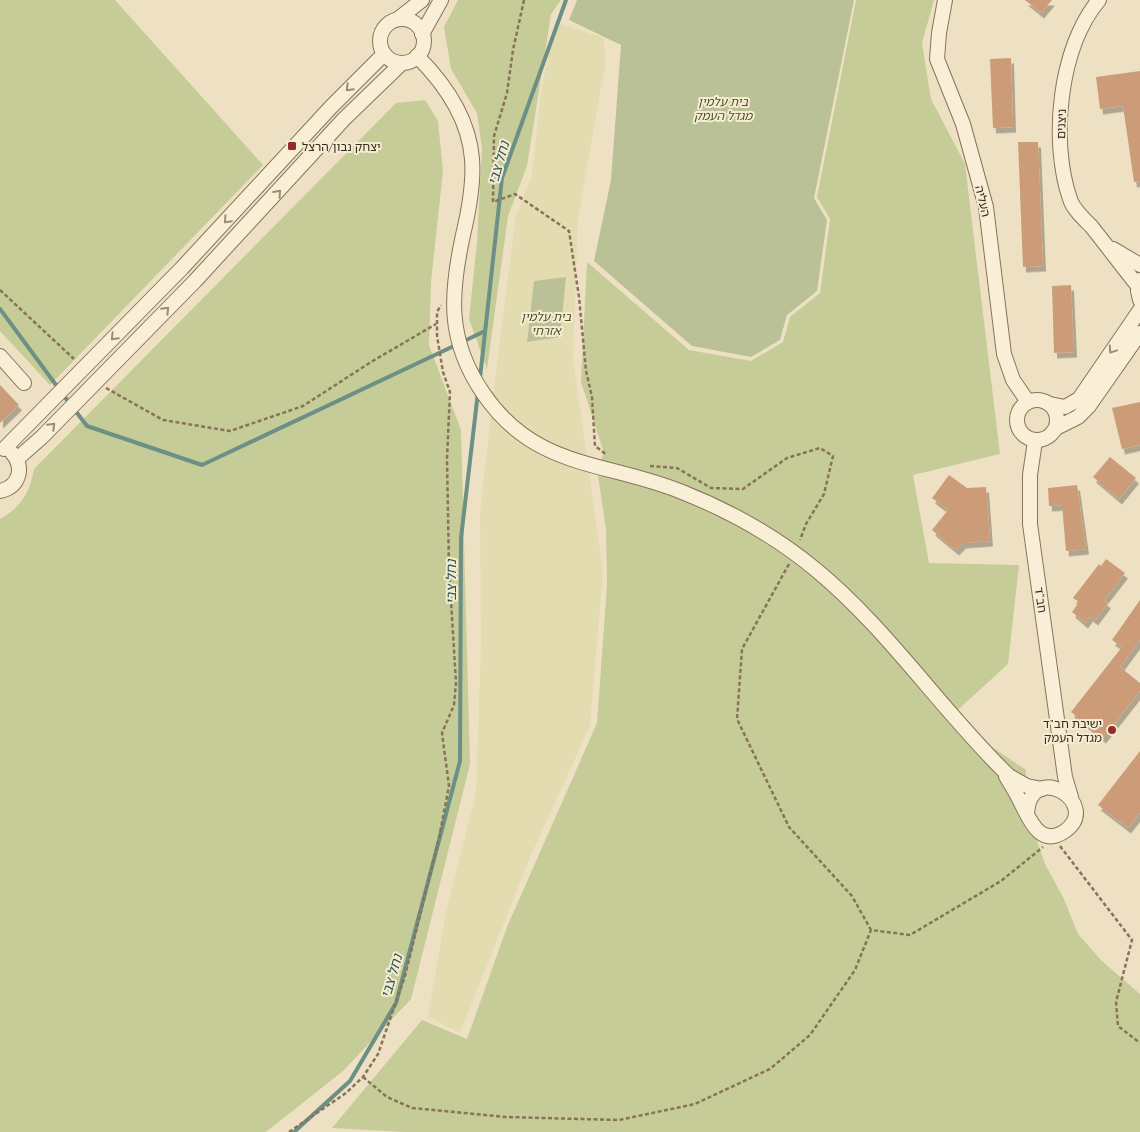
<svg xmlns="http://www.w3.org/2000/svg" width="1140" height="1132" font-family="'PT Serif','Noto Sans Hebrew',serif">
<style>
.farmland{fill:#e3dcb0}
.green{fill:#c5cc97}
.cemetery{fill:#bbc196}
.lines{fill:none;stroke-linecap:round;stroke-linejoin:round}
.stream{stroke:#6c8f86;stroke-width:4}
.building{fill:#cc9c79;filter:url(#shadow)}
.minor-casing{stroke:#88735a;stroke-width:16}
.path{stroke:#88735a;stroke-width:2.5;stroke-dasharray:4 2.5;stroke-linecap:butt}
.minor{stroke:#f9efd6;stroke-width:14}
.oneway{stroke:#988d7a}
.poi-dot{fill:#972a2a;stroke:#f5ecd3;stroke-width:2}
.labels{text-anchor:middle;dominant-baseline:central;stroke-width:4;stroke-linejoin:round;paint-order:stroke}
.park-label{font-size:12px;font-style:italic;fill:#485425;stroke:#f5ecd3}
.street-label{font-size:12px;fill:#382b1e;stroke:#f5ecd3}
.poi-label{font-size:12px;fill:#382b1e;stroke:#f5ecd3;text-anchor:start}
.water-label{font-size:14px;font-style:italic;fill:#2d5855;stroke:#f5ecd3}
</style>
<defs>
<filter id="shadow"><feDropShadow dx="3" dy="5.5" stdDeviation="0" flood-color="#0004"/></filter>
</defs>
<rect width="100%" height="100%" fill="#eee1c3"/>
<polygon class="farmland" points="556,22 604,38 605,66 578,218 573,359 603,572 590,726 531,855 460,1033 428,1017 445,917 476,794 481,643 480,514 495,379 516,216 532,175 541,91"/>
<g class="green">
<polygon points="0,0 115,0 263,165 50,385 0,331"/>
<polygon points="458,0 561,0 551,14 527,166 508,216 487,369 469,319 477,242 482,149 477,113 451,69 444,27"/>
<polygon points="856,0 934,0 922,43 931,99 965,164 1000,454 913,475 929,563 1019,565 1008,664 949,718 1026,770 1024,803 1045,864 1064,899 1078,934 1102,961 1140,994 1140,1132 405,1132 332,1128 422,1020 467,1039 507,927 597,723 607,585 606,529 597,469 604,453 581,382 587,262 689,350 751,361 783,342 790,317 820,293 830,219 817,197"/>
<path d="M425,100L438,121L443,171L431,282L429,345L461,430L470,764L411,999L343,1071L266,1132H0V519C21,507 30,493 34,469L396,103Z"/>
</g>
<g class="cemetery">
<polygon points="577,0 854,0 814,198 827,220 817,291 787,315 780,340 751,357 692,346 594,261 611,180 621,45 569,20"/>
<polygon points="566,277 560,337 527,342 534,281"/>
</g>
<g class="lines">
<g class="stream">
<polyline points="0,309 70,404"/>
<polyline points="462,342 485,331"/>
<polyline points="480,378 502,178 566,0"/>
<polyline points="74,409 87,426 202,465 456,345"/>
<polyline points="294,1132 350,1081 396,1003 460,761 461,538 478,392"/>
</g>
</g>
<g class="building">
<polygon points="1025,0 1052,0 1041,13"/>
<polygon points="1011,58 1013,127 993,128 990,59"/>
<polygon points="1140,71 1140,181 1134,182 1123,106 1100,109 1096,77"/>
<polygon points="1018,142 1038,142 1043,266 1023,267"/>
<polygon points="1071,285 1074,352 1054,353 1052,286"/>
<polygon points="0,385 19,405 0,423"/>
<polygon points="1140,402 1140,445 1122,449 1112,408"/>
<polygon points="1110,457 1136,478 1119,499 1093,477"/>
<polygon points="949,475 967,488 986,487 990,541 963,543 956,550 932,530 948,510 932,498"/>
<polygon points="1077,485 1086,549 1066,551 1062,505 1049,506 1048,488"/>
<polygon points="1106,559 1125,573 1104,600 1108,603 1095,620 1090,616 1085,623 1072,612 1079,602 1073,598 1099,564 1101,566"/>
<polygon points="1140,600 1140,640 1120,667 1140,683 1140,691 1103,738 1071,712 1122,647 1112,640"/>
<polygon points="1140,751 1140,813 1128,828 1098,805"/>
</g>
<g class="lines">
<defs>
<g id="minor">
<polyline points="945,0 939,33 937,59 963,124 986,207 1004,354 1013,380 1028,402"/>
<path d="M1099,0C1059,48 1050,141 1070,199C1073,209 1084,219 1091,226C1107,246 1122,266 1138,286"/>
<polyline points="398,19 422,0"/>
<circle cx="402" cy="41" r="22"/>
<polyline points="422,34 441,0"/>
<path d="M417,56C444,83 469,119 472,159C474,184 469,210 463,235C450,295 447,340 483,393C535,470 606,461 682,492C730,511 775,536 815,569C888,629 941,710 1009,776L1027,786L1042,789"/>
<polyline points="1113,249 1140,265"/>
<polyline points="1140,280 1138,291 1140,300"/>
<polyline points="0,356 24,383"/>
<circle cx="1037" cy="420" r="20"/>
<polyline points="1050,404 1065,407 1079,399 1140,310"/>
<polyline points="1056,428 1078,417 1089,406 1140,333"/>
<polyline points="1035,441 1030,475 1030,524 1065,777 1071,797"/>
<polyline points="4,449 182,268 331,107 384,54"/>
<polyline points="17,459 42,437 195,281 344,119 402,63"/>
<path d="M0,491C19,487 25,468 12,453"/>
<path d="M1006,776C1011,785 1017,794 1021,803C1030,820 1040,848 1065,831C1103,804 1030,758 1027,814"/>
</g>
</defs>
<use href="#minor" class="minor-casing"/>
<g class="path">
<polyline points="524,0 513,50 507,93 494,136 493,202 515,194 569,231 579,297 586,371 592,397 595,446 607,455"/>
<polyline points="0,290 74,359"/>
<polyline points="106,388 163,420 230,431 303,406 371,362 436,324"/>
<polyline points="650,466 677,468 711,488 743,489 787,458 820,448 833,456 824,494 806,524 800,540"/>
<polyline points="789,564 742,649 737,719 789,827 852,896 871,930 910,935 1001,881 1043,847"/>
<polyline points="1060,846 1132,940 1116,1002 1118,1026 1140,1043"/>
<polyline points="363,1077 387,1097 412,1108 506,1117 619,1120 695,1104 770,1069 810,1035 855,970 871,930"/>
<polyline points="289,1132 346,1093 363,1077 378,1054 405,976 439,838 449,786 442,733 454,705 456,683 449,567 447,459 450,392 443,372 437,336 437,312 441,305"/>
</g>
<use href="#minor" class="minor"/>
</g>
<defs><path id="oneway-chevron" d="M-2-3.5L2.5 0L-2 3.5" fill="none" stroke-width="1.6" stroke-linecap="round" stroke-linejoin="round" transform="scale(1.25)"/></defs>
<g class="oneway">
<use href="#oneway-chevron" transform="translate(349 88) rotate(135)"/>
<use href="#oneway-chevron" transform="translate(278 193) rotate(-48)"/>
<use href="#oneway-chevron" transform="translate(227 220) rotate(133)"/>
<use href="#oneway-chevron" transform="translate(166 310) rotate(-46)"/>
<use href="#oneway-chevron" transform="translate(114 337) rotate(134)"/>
<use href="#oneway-chevron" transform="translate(1112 350) rotate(124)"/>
<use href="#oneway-chevron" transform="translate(52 426) rotate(-45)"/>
</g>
<g class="poi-dot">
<rect x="287" y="141" width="10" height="10" rx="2.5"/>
<circle cx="1112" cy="730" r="5"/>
</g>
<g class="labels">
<g class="park-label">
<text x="723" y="101">בית עלמין<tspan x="723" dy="14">מגדל העמק</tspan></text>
<text x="546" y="316">בית עלמין<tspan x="546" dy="14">אזרחי</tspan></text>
</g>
<g class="street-label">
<text transform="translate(1061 124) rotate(-88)">ניצנים</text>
<text transform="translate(983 201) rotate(77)">העליה</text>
<text transform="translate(1041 600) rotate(82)">חב"ד</text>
</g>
<g class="poi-label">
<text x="302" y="146">יצחק נבון/הרצל</text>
<text x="1102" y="723" text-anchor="end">ישיבת חב"ד<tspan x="1102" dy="14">מגדל העמק</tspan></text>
</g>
<g class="water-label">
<text transform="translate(498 163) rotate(-74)">נחל צבי</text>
<text transform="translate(450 582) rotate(-90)">נחל צבי</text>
<text transform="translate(391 976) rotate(-74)">נחל צבי</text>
</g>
</g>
</svg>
